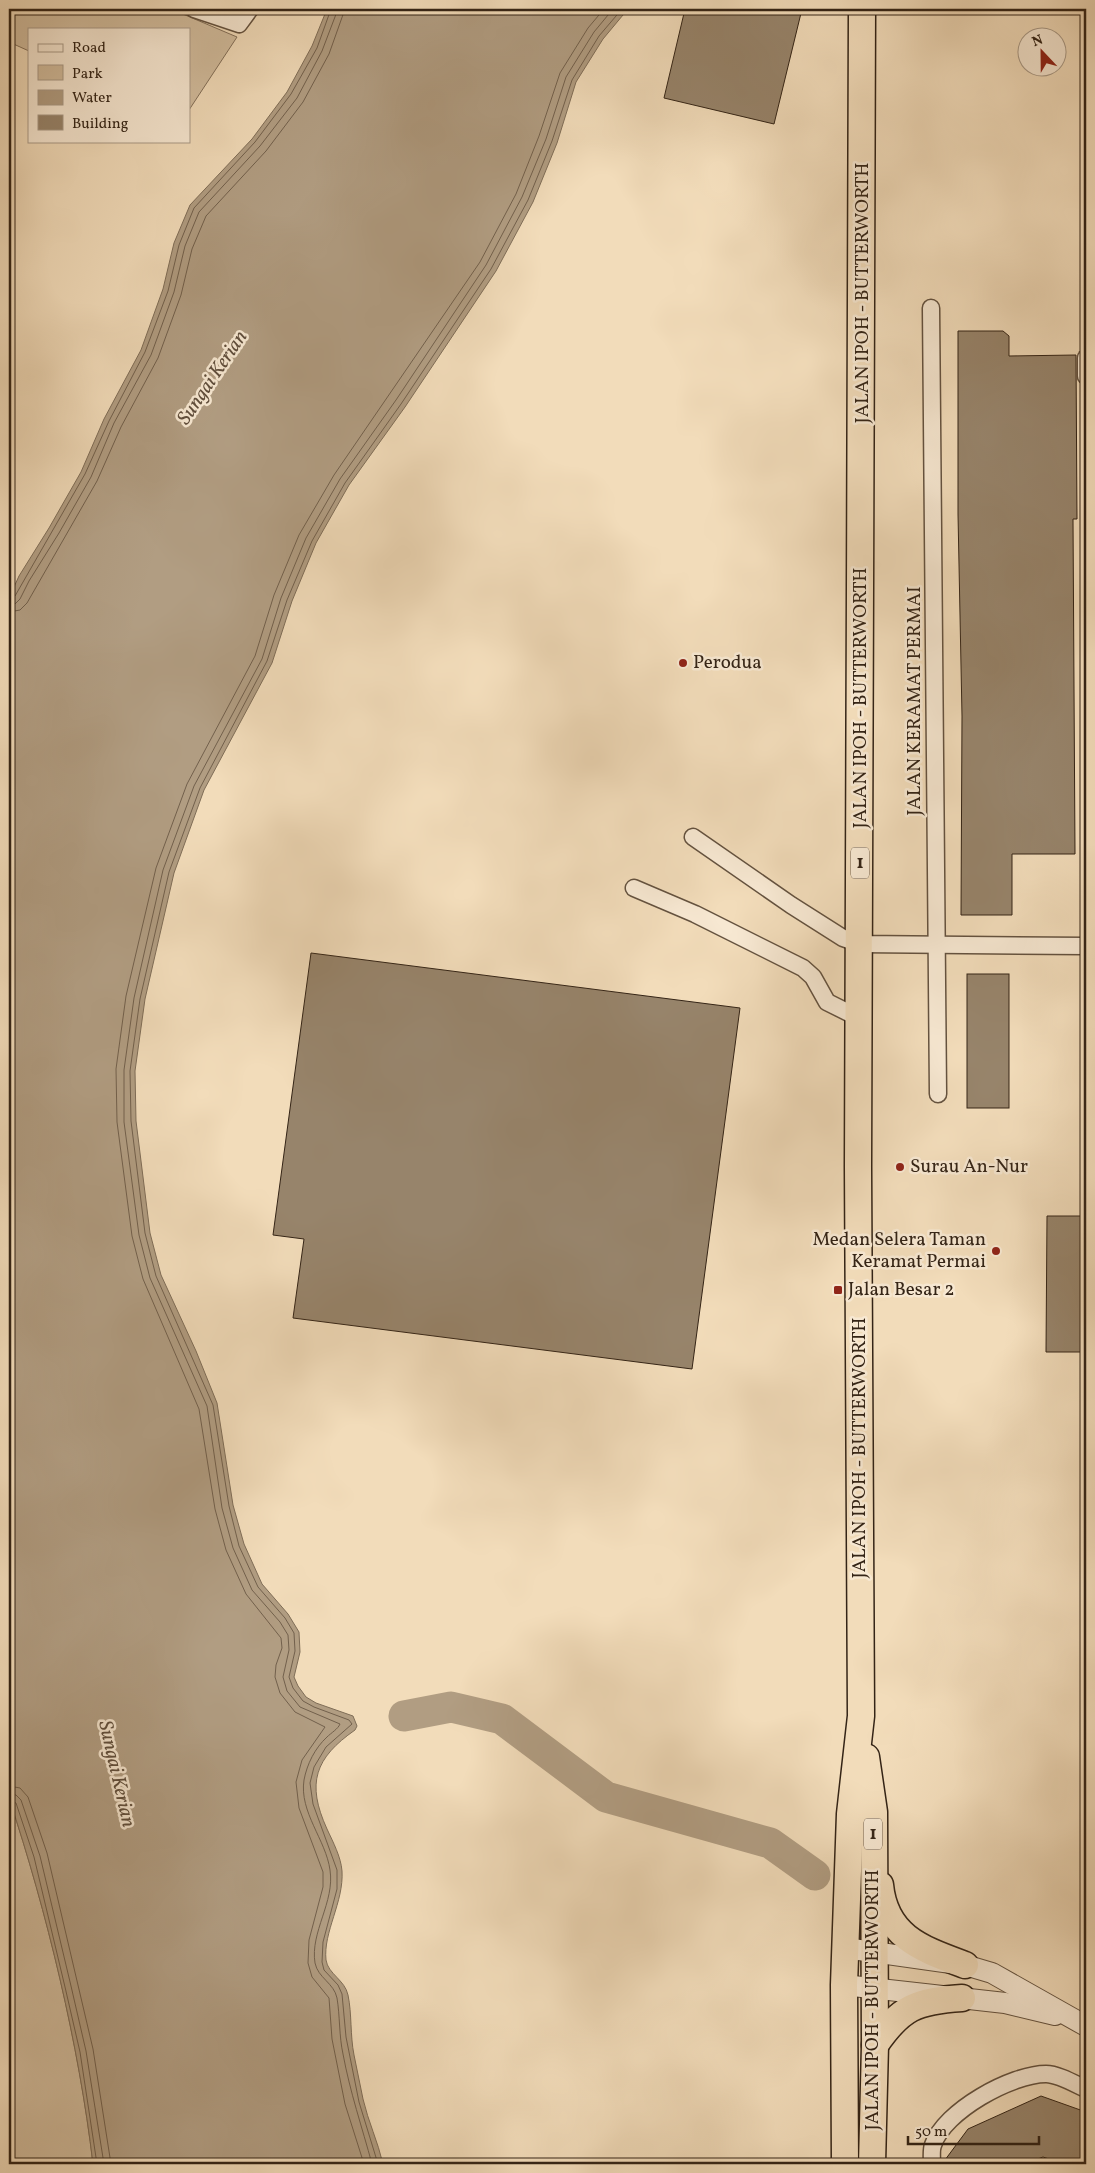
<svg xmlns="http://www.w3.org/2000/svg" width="1095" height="2173" font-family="Vollkorn,serif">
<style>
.green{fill:#d2bd9e;stroke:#83705a}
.water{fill:#b19d82;stroke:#7f6d57}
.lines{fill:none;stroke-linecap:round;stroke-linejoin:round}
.shore{stroke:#72604c;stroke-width:1}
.river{stroke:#b19d82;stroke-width:31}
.building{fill:#97846b;stroke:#342416}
.minor-casing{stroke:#64523f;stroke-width:19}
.tertiary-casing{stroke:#64523f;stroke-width:22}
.trunk-casing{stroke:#342416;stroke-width:29}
.minor{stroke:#f7e8d2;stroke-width:16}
.tertiary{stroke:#f7e8d2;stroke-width:20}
.trunk{stroke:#f2dcba;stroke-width:26}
.poi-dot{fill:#8f2418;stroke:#f7e8d2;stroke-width:2}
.labels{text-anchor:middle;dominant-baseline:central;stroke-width:5;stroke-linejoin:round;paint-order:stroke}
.shield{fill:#f7e8d2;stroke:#6e5f4e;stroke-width:1}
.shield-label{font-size:18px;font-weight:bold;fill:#342416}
.street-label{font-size:19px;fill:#342416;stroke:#f7e8d2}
.poi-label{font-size:19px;fill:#342416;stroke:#f7e8d2;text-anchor:start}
.water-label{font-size:20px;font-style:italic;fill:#604e3c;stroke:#f7e8d2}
</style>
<rect width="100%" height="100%" fill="#f2dcba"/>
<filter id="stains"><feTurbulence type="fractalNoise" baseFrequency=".004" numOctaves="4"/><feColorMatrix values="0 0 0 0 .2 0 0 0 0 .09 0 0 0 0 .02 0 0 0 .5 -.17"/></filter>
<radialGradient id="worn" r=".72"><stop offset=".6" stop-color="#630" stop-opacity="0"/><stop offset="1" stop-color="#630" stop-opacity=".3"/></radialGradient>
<g class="green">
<polygon points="9,9 171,9 237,37 189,110 189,29 29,29 29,51 9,42"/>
<path d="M9,1798C47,1912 79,2045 93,2164H9Z"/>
</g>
<path class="water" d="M327,9H628L603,39L576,82L557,143L533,202L496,271L405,407L349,485L316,543L292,601L272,663L204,790L174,873L145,999L135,1071L136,1121L150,1233L161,1275L196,1351L217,1403L233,1505L244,1544L262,1584L288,1614L299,1632L300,1652L294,1677L298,1686L306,1697L316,1703L353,1716L357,1726L355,1730C315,1758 306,1783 327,1829C333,1842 341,1857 342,1871C344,1902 323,1932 326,1960C328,1974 345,1980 348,1995C352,2014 350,2035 354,2055C357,2070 360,2084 363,2099C368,2121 378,2142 383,2164H93C79,2045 47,1912 9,1798V598L19,576L49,528L81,472L104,419L141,350L163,289L174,243L190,205L252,139L287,92L312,46Z"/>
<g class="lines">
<g class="shore">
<polyline points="9,598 15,596 85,474 109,421 145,352 168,291 179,245 194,208 255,142 291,94 317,48 331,9"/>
<polyline points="9,605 15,604 20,599 29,581 59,533 91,477 114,423 151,355 174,292 185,246 199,212 260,146 297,98 322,51 338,9"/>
<polyline points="9,612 20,610 27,603 97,481 121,427 158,358 181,295 192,249 206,216 266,151 303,102 329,54 345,9"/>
<polyline points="9,1786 20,1788 28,1797 47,1853 93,2049 111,2164"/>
<polyline points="9,1793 16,1795 21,1800 40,1856 71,1986 86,2051 104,2164"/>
<polyline points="9,1800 16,1803 34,1857 65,1987 80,2052 97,2164"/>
<polyline points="364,2164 345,2104 332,2039 329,1998 312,1977 308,1963 309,1940 323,1887 323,1872 299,1808 296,1782 302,1760 325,1727 295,1712 280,1693 275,1677 276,1665 282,1648 281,1638 246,1594 226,1550 215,1509 199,1409 143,1279 132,1236 117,1122 116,1069 126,996 156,868 187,784 255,656 274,595 299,535 334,475 480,262 516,194 539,136 560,73 588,28 604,9"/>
<path d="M372,2164C362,2127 350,2092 343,2054C339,2036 340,2016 337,1998C334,1983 318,1978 315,1963C310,1932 335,1902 330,1870C326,1840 299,1812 304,1780C307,1764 315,1748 327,1737C331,1733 338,1729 340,1724L300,1707L287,1691L283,1677L289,1650L288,1635L280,1622L252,1590L233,1548L222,1508L207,1406L150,1278L139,1235L124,1122V1070L134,998L163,870L194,786L262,659L281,598L306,538L340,479L396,400L486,265L522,197L546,139L566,77L594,32L613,9"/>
<polyline points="378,2164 359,2102 346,2037 342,1994 338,1985 324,1970 322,1962 323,1942 337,1889 337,1870 313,1804 310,1783 314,1767 326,1747 352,1724 349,1720 314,1707 303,1701 293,1688 289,1677 295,1651 294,1633 285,1618 258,1587 239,1546 229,1506 213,1405 156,1276 145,1233 131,1121 130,1071 140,999 169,872 200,788 267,661 287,600 312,541 345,483 401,404 491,269 528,200 552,141 572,80 599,36 622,9"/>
</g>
<polyline class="river" points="404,1716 451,1707 502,1719 606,1797 770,1843 815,1875"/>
</g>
<g class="building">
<polygon points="685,9 802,9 774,124 664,98"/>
<polygon points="958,331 1003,331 1009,336 1009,356 1076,355 1077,519 1073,519 1075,854 1012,854 1012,915 961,915 962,716 958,514"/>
<polygon points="311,953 740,1008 692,1369 293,1318 304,1239 273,1235"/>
<rect x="967" y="974" width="42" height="134"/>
<polygon points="1047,1216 1086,1216 1086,1352 1046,1352"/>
<polygon points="1041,2096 1086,2112 1086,2164 1064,2164 1043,2157 1025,2164 942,2164 968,2129"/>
</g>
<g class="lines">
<defs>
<g id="minor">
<polyline points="194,9 239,24 250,9"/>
<polyline points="931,308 938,1094"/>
<polyline points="1086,358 1086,376"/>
<polyline points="693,837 791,905 843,938 860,944 1086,946"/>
<polyline points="634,888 695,914 803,968 813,977 827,1002 859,1018"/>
<path d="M932,2164C932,2158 931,2150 933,2145C944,2111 1012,2074 1046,2074C1058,2074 1075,2084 1086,2089"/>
</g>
<g id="tertiary">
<polyline points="845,1948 965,1965 992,1973 1086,2026"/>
<polyline points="844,1985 1005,2003 1055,2015"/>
</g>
<g id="trunk">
<polyline points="866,1757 874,1812 875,2045 872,2164"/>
<path d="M880,1885C885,1937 922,1949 965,1965"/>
<path d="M875,2045C901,2007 916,2001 962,1998"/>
<polyline points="845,2164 844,1985 850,1814 861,1716 858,1167 862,9"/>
</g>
</defs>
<use href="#minor" class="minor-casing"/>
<use href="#tertiary" class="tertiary-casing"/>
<use href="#trunk" class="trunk-casing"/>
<use href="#minor" class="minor"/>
<use href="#tertiary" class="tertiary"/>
<use href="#trunk" class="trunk"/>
</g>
<g class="poi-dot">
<circle cx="683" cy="663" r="5"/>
<circle cx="900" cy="1167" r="5"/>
<circle cx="996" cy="1251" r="5"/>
<rect x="833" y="1285" width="10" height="10" rx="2.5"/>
</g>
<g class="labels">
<g class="shield">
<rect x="851" y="847.5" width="18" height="31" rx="4"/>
<rect x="864" y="1818.5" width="18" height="31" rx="4"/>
</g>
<g class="shield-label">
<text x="860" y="863">1</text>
<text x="873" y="1834">1</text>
</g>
<g class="street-label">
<text transform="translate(863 293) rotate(-90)">JALAN IPOH - BUTTERWORTH</text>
<text transform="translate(861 698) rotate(-90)">JALAN IPOH - BUTTERWORTH</text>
<text transform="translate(915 701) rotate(-90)">JALAN KERAMAT PERMAI</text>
<text transform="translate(860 1448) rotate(-90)">JALAN IPOH - BUTTERWORTH</text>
<text transform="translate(873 2000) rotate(-90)">JALAN IPOH - BUTTERWORTH</text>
</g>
<g class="poi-label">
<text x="693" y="663">Perodua</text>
<text x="910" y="1167">Surau An-Nur</text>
<text x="986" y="1240" text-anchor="end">Medan Selera Taman<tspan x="986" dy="22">Keramat Permai</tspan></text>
<text x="848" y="1290">Jalan Besar 2</text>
</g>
<g class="water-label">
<text transform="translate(213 378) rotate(-56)">Sungai Kerian</text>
<text transform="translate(116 1774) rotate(77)">Sungai Kerian</text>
</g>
</g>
<rect width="1095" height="2173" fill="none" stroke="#f2dcba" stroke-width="30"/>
<rect x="10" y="10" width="1075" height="2153" fill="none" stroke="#342416" stroke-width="2.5"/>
<rect x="15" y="15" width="1065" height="2143" fill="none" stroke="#342416"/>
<rect x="28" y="28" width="162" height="115" fill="#f7e8d2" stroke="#a99a87"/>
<rect x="38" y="44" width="25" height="8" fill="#f7e8d2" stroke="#a99a87"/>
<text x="72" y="52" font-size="15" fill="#342416">Road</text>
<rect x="38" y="65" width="25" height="15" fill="#d2bd9e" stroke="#a99a87"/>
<text x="72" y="78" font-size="15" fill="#342416">Park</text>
<rect x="38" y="90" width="25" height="15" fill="#b19d82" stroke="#a99a87"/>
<text x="72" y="102" font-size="15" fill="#342416">Water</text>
<rect x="38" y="115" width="25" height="15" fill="#97846b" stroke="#a99a87"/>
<text x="72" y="128" font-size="15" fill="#342416">Building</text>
<g transform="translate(1042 52) rotate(338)"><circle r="24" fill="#f7e8d2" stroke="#a99a87"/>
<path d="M0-4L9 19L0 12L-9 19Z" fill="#8f2418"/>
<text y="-8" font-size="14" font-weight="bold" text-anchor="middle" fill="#342416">N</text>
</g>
<path d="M908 2136v8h131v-8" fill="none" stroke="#342416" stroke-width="2.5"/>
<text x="915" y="2136" font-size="15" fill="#342416" stroke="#f7e8d2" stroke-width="4" paint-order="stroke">50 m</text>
<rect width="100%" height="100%" filter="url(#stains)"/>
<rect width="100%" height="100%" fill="url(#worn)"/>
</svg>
